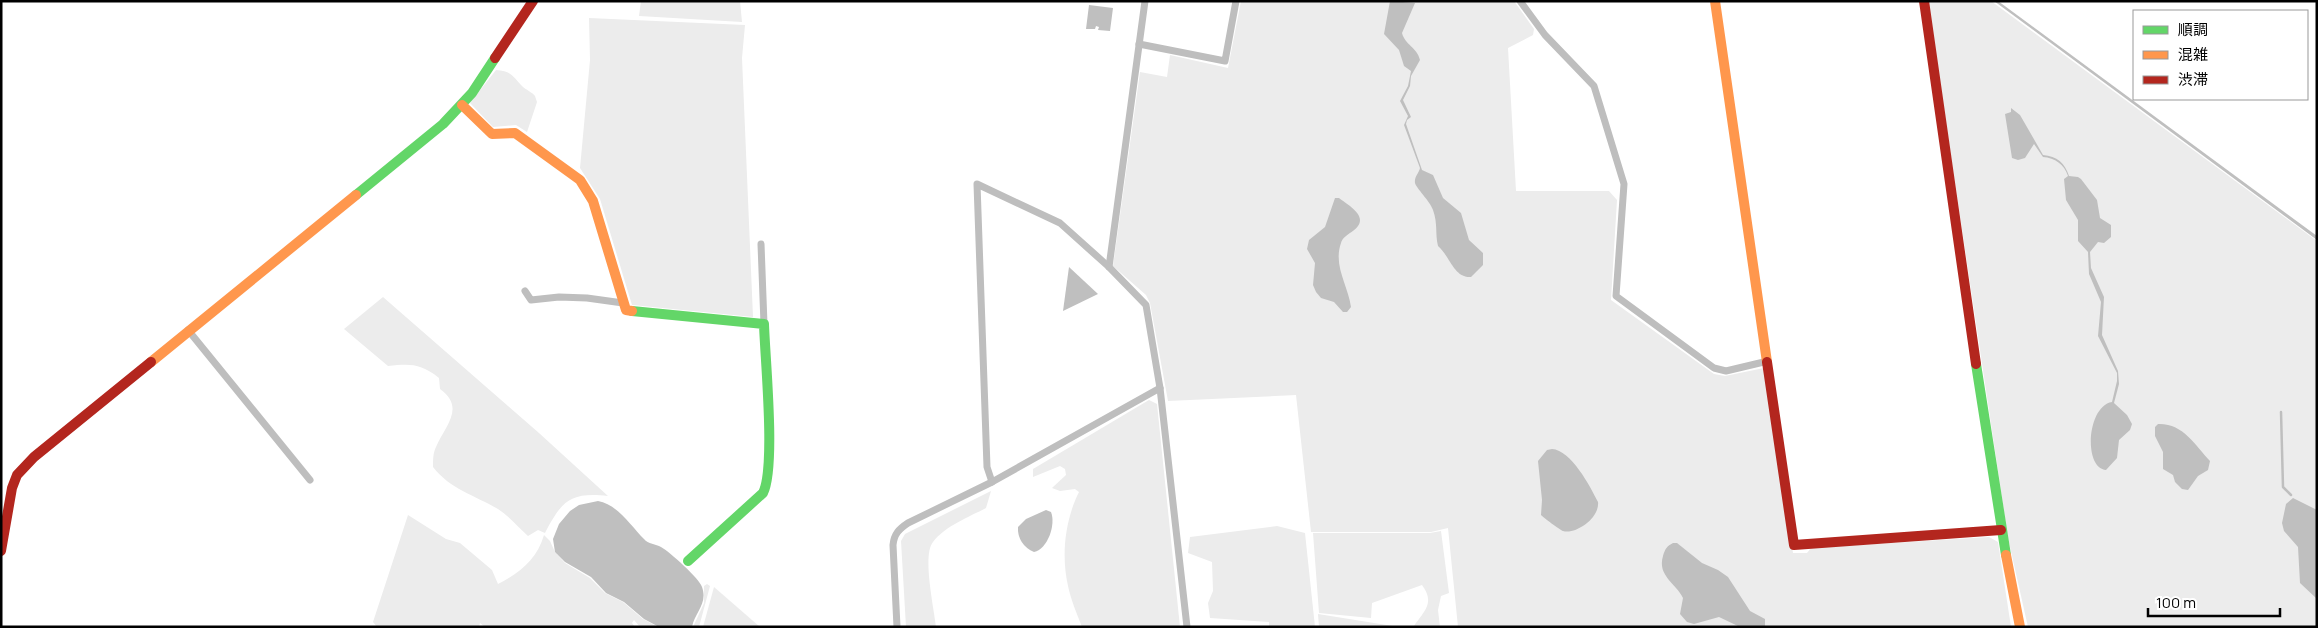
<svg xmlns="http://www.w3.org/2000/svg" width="2318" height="628" font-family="Manrope,'Noto Sans JP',sans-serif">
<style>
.green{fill:#ececec}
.water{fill:#bfbfbf}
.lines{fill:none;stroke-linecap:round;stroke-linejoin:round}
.stream{stroke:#bfbfbf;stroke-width:2.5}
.street{stroke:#bebebe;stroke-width:7}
.fast{stroke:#63d668;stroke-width:10}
.slow{stroke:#ff974d;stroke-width:10}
.jam{stroke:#b3261e;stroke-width:10}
</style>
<rect width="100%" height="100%" fill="#fff"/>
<g class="green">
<polygon points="641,1 740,1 742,22 639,16"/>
<polygon points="1241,1 1514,1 1534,29 1533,35 1508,48 1516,191 1609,191 1617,200 1611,300 1714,374 1725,376 1764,368 1793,553 1807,553 1811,548 1989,537 1998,542 2011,627 1458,627 1448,528 1431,532 1311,532 1296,395 1168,401 1150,303 1146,295 1113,266 1140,72 1167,77 1170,55 1228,68"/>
<polygon points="1928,1 1991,1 2317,241 2317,627 2028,627 2008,538"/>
<polygon points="589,18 745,25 742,58 753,317 632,305 600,199 580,168 590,60"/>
<path d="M496,70C511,71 513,76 522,86C526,90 532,92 535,96L537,102L527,132L516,125L493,127L470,103Z"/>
<path d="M383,297L539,433L608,496C571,492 562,500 545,533L538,530L528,536C518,527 509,516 498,509C474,495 450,489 433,467C433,460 433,453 436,447C445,426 466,408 440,389L439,378C420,363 410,364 388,366L344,329Z"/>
<path d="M1149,400L1157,404L1180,627H1082C1077,614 1071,600 1068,586C1061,555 1065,520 1079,492L1075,489L1060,491L1052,488L1066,475L1065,469L1060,466L1033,477V469Z"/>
<path d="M991,491L986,508C969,517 945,526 933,542C922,555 934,608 936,627H906L901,541L905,534Z"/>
<path d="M408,515L446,539L460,543L492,570L498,584C520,573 537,559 544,535L550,541L555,552L565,563L590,578L605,593L623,602L643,619L658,627H640L634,620L632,623L635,627H485L480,623L479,627H377L373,622Z"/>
<polygon points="1277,526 1305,533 1315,627 1269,627 1269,622 1210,618 1208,603 1213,591 1212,562 1188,553 1190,537"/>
<path d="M1441,531L1449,593L1441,596L1438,610L1440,627L1414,626C1425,610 1435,603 1422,585L1372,603L1371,618L1319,613L1313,533H1430Z"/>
<polygon points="707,584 710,586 699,627 693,627 704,603 704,586"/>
<polygon points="714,587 760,627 703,627"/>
<polygon points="1318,614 1399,627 1319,627"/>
</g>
<g class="water">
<path d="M1390,1L1415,3L1402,33C1405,45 1417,47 1420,60L1411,76L1410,86L1403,100L1411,117L1407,120L1406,124L1422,170L1433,175L1443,198L1461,213L1469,240L1483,253V265L1471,277C1454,278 1451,258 1438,246C1435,234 1438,224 1433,210C1430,201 1416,188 1415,183C1414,177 1419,173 1420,168L1404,125L1408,116L1400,101L1408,86L1411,71L1404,66L1399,50L1384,34Z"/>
<polygon points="1994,1 1998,1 2317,236 2317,240"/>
<polygon points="1089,5 1113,8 1110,31 1098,30 1099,27 1096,26 1095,29 1086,29"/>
<path d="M2011,108L2020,115L2043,155C2057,156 2065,163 2069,176L2078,177L2081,179L2097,200L2100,218L2111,225V237L2104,243L2098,242L2090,252L2091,268L2104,297L2102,335L2118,371L2119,384L2114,403L2127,415L2132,424L2130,430L2119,440L2117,458L2106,470C2083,468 2087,406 2112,402L2117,381V373L2098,336L2101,302L2089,274L2088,252L2078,241V220L2066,200L2064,179L2068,176C2064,164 2055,158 2043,157L2034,144L2025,158L2018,160L2012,158L2005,114L2011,112Z"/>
<path d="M1335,198H1339C1345,203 1360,211 1360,220C1360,231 1344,233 1341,243C1333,266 1348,285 1351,307L1347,312H1343L1334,302L1321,298L1316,292L1313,285L1315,263L1307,249L1309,240L1325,227Z"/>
<polygon points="1069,267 1098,294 1063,311"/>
<path d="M2158,424C2183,423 2195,445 2210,461L2208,470L2198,476L2188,490L2182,489L2175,482L2173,475L2163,469V452L2155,436V427Z"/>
<path d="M1552,449C1571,450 1590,486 1598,502C1600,518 1575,535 1563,531C1560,530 1543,517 1541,515L1542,500L1538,461L1547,450Z"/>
<polygon points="2293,498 2317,510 2317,599 2300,583 2298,547 2284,531 2282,523 2286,504"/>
<path d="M598,501C617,504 631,526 644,539C648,544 656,544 661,547C670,552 700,579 702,587C708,604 695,612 692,627H659L644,619L624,602L606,593L591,577L565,562L555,552L553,539L559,524L570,511L579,505Z"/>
<path d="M1046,510L1051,512C1056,524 1048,549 1034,552C1024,548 1017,538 1018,527L1026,519Z"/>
<path d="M1673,543H1677L1702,563L1718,570L1728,577L1750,611L1765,619V627H1740L1719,617L1694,624L1687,622L1680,614L1683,598C1676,583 1657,576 1663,556C1665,549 1667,546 1673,543Z"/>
</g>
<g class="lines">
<polyline class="stream" points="2281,412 2283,487 2291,495"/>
<g class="street">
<polyline points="1520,1 1545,35 1594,86 1624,184 1616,296 1714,368 1726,371 1768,361"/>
<polyline points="1139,44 1225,61 1236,1"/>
<polyline points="761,244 764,324"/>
<polyline points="1109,267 1145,1"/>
<polyline points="525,291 531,300 559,297 587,298 623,303"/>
<polyline points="188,330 310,480"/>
<polyline points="992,482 987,467 977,184 1060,223 1109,267 1146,305 1160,388 1187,627"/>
<path d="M897,627L893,545C894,534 899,529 908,523L992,482L1160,388"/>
</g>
<g class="fast">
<polyline points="356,195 443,124 472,93 495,58"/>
<path d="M632,311L764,324C765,359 776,467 763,493L688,561"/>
<polyline points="1976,364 2006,555"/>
</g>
<g class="slow">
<polyline points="1715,1 1767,362"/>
<polyline points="462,105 492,134 515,133 580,180 593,201 626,310 632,311"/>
<polyline points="151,362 356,195"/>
<polyline points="2006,555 2020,627"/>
</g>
<g class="jam">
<polyline points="1924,1 1976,364"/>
<polyline points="495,58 533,1"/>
<polyline points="1767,362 1794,545 2001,530"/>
<polyline points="1,551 12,488 17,475 34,457 151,362"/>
</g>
</g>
<rect width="2318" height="628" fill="none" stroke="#000000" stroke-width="5"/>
<rect x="2133" y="10" width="175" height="90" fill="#ffffff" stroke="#999999"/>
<rect x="2143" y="26" width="25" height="8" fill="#63d668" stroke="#999999"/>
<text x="2178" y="35" font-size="15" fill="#000000">順調</text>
<rect x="2143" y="51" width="25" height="8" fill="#ff974d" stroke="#999999"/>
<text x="2178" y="60" font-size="15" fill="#000000">混雑</text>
<rect x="2143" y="76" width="25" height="8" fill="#b3261e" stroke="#999999"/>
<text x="2178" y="85" font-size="15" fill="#000000">渋滞</text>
<path d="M2148 608v8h132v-8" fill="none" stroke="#000000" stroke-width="2.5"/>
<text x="2156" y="608" font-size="15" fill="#000000" stroke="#ffffff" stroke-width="4" paint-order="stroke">100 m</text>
</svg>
